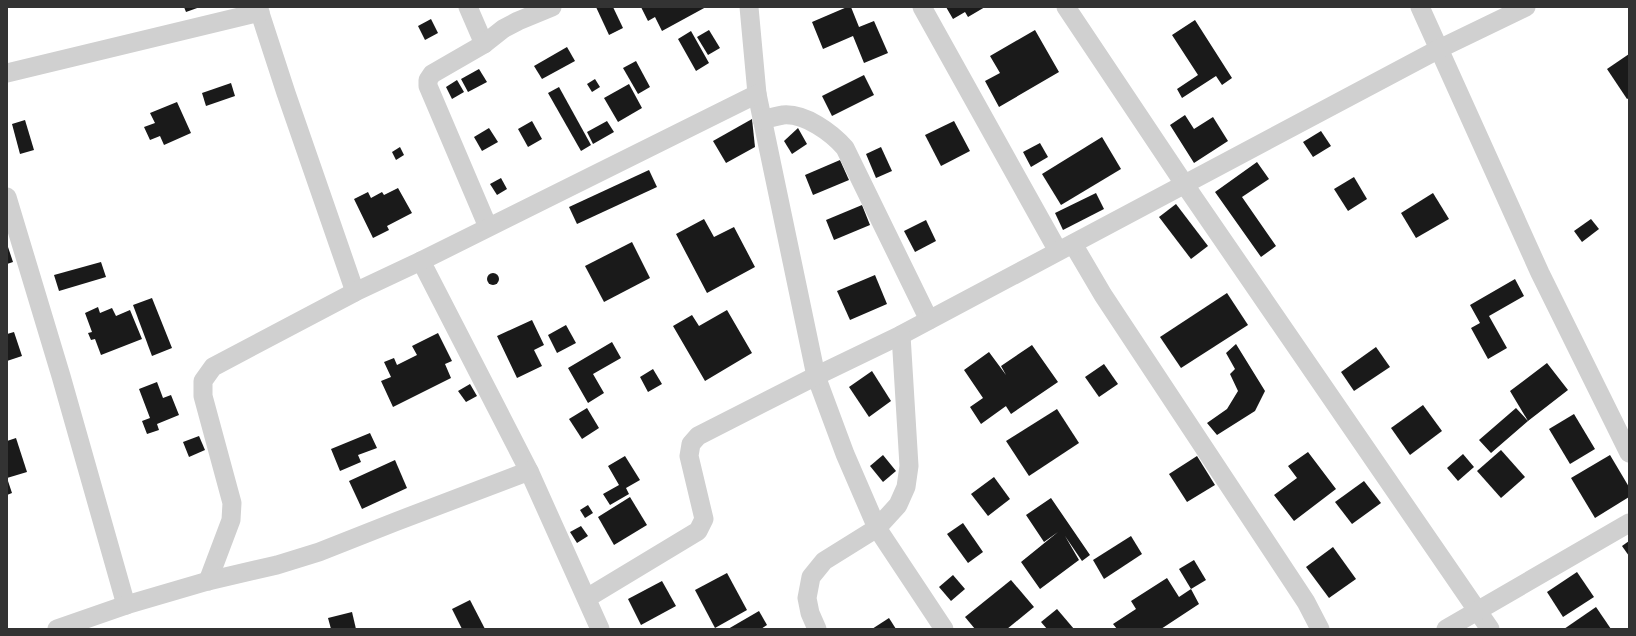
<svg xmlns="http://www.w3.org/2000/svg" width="1636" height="636" font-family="'Golos Text',sans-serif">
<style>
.building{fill:#1a1a1a}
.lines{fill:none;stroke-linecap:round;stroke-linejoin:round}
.street{stroke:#d0d0d0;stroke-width:19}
</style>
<rect width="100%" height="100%" fill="#fff"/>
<g class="building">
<polygon points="184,7 200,7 186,12"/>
<polygon points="596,7 613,7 623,28 609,35"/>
<polygon points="641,7 706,7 662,31 655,17 648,21"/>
<polygon points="847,7 851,7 859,27 874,21 888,53 864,63 853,36 823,49 812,22"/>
<polygon points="946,7 985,7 968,17 965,12 953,19"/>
<polygon points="431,19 438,33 425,40 418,26"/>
<polygon points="1195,20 1232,78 1222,85 1216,76 1182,98 1177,89 1198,75 1172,35"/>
<polygon points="709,30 720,48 708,55 697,37"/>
<polygon points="1035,30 1059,72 999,107 985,81 1000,73 990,56"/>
<polygon points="691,31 709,63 696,71 678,39"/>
<polygon points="567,47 575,61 542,79 534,66"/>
<polygon points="1629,54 1629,98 1627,99 1607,69"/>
<polygon points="636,61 650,87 638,94 623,68"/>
<polygon points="479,69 487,82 468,92 461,79"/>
<polygon points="864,75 874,95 832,116 822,96"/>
<polygon points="595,79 600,87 592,92 587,84"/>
<polygon points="457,80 464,92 452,99 446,87"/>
<polygon points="231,83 235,96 206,106 202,93"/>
<polygon points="629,84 642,108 618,122 604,98"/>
<polygon points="559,87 591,145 581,151 548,93"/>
<polygon points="177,102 191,133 164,145 160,136 150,140 144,127 155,123 150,113"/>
<polygon points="1185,115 1194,129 1213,117 1228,141 1194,163 1170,125"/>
<polygon points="752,119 755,147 726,163 713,141"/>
<polygon points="25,120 34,150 20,154 12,124"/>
<polygon points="532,121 542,139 528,147 518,129"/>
<polygon points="607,121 614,132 593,144 587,132"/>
<polygon points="954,121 970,151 941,166 925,135"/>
<polygon points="489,128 498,142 482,151 474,137"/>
<polygon points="798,128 807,144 792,154 784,141"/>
<polygon points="1321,131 1331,146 1313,157 1303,142"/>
<polygon points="1102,137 1121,169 1061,205 1042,174"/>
<polygon points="1040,143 1048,157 1031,167 1023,152"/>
<polygon points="400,147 404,155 396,160 392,152"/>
<polygon points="881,147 892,171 876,178 866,154"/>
<polygon points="840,160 849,180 813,195 805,175"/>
<polygon points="1257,162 1269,179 1242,197 1276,246 1261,257 1215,192"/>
<polygon points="649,170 657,187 577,224 569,207"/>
<polygon points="1354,177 1367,199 1348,211 1334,189"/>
<polygon points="501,178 507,189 497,195 490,184"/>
<polygon points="398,188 412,213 387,226 389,230 373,238 354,199 368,192 371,198 382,192 384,195"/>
<polygon points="1096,193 1104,209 1063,230 1055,213"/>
<polygon points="1433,193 1449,219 1416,238 1401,213"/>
<polygon points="1176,204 1208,246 1191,259 1159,217"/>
<polygon points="862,205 870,225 834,240 826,220"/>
<polygon points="704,219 714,237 734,227 755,267 707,293 676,234"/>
<polygon points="1591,219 1599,229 1582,242 1574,231"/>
<polygon points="926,220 936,241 915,252 904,231"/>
<polygon points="632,242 650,278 604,302 585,266"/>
<polygon points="7,244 13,262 7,264"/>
<polygon points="101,262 106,277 59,291 54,275"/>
<circle cx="493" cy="279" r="6"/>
<polygon points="875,275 887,304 850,320 837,291"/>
<polygon points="1515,279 1524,296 1489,316 1507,348 1488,359 1471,328 1480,323 1470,305"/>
<polygon points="1227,293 1248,325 1181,368 1160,337"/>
<polygon points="152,298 172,348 152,356 133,305"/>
<polygon points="98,307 100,313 112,308 116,316 130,310 142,339 101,355 95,339 91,340 88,333 92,332 85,313"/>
<polygon points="727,310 752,353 705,381 673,326 692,315 699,326"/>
<polygon points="532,320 544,345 534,350 542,366 517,378 497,336"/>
<polygon points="566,325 576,343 557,353 548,335"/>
<polygon points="14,332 22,356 7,361 7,334"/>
<polygon points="438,333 452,361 445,364 451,378 393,407 381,381 391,377 384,362 394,358 397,365 417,355 412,346"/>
<polygon points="612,342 621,358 593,374 604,393 588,403 568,368"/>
<polygon points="1236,344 1265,391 1255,411 1217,435 1207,423 1227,409 1238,391 1230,374 1235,369 1226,353"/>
<polygon points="1032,345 1058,382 1011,414 1002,400 1006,406 981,424 970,407 983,398 964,370 989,352 1006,375 1001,366"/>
<polygon points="1376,347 1390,367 1354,391 1341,372"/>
<polygon points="1547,363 1568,390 1528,421 1491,453 1479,440 1516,408 1528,421 1510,391"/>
<polygon points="1104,364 1118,384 1099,397 1085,377"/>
<polygon points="653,369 662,384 648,392 640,377"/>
<polygon points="872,371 891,401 869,417 849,387"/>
<polygon points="157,382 163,398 171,395 179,415 157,424 159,430 147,434 142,421 150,418 139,389"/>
<polygon points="470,384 477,396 466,402 458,391"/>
<polygon points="1423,405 1442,431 1410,455 1391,428"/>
<polygon points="587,408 599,428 582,439 569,419"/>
<polygon points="1057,409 1079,443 1029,476 1006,441"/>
<polygon points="1574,414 1595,449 1570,464 1549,429"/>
<polygon points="370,433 377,448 358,455 361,462 340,471 331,449"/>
<polygon points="199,436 205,450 189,457 183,442"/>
<polygon points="16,438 27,472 7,478 7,441"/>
<polygon points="1501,450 1525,477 1501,498 1477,471"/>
<polygon points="1308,452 1336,489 1294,521 1274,495 1297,478 1288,466"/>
<polygon points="1463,454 1474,467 1458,481 1447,468"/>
<polygon points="883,455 896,471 883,482 870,466"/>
<polygon points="1610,455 1629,487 1629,497 1595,518 1571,478"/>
<polygon points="625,456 640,480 626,488 629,494 610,505 603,494 619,485 608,466"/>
<polygon points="1197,456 1215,485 1187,502 1169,474"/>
<polygon points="395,460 407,488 362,509 349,481"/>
<polygon points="994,477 1010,499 988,516 971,494"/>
<polygon points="7,478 12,493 7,495"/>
<polygon points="1364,481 1381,503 1352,524 1335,502"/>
<polygon points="630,497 647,525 614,545 598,517"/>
<polygon points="1051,498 1090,555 1082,561 1065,536 1079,560 1040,589 1021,562 1058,532 1044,542 1026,515"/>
<polygon points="588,505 593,513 585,518 580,510"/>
<polygon points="963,523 983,552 968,563 947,534"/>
<polygon points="581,526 588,536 577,543 570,532"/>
<polygon points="1131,536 1142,554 1104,579 1093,560"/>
<polygon points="1629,541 1629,556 1622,546"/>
<polygon points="1333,547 1356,579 1329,598 1306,567"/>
<polygon points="1194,560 1206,580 1191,589 1179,569"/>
<polygon points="1577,572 1594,597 1563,617 1547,592"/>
<polygon points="727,573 747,610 715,628 695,590"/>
<polygon points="953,575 965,589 951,601 939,587"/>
<polygon points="1167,578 1179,597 1191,589 1199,604 1161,629 1117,629 1113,624 1136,609 1131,601"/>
<polygon points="1011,580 1034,607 1007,629 975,629 965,617"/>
<polygon points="662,581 676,606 641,625 628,599"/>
<polygon points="470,600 485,629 462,629 452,609"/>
<polygon points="1596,607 1611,629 1564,629"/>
<polygon points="1057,609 1074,629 1047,629 1041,622"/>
<polygon points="759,611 767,625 761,629 728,629"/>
<polygon points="352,612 356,629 331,629 328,618"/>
<polygon points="889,618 896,629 872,629"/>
</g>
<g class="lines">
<g class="street">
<polyline points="258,7 286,93 355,292"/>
<polyline points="468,7 484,44"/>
<polyline points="749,7 757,94 816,376 845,454 877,528 944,629"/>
<polyline points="922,7 1058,251"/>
<polyline points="1066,7 1185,185 1490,629"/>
<polyline points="1420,7 1540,273 1629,453"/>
<polyline points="7,73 260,12"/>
<path d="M762,120C769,118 776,116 783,115C805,113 832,133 845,148L929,320"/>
<polyline points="7,197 61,376 126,605"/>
<polyline points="488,227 428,86 428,80 432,74 484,44 503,29 518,21 552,7"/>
<polyline points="1073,244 1103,295 1306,602 1320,629"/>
<polyline points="421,261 529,471 600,629"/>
<polyline points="208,581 231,520 232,503 203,396 203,381 213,367 355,292 421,261 757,94"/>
<polyline points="587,598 698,531 704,519 689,456 691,444 698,436 816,376 901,335 1439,49 1526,7"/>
<polyline points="57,629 126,605 208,581 277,565 319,552 395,522 529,471"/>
<polyline points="817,629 810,613 807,598 811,577 824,561 877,528 898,505 906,487 909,466 901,335"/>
<polyline points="1446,629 1629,523"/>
</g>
</g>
<rect width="1636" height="636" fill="none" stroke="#333333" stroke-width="16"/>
</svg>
